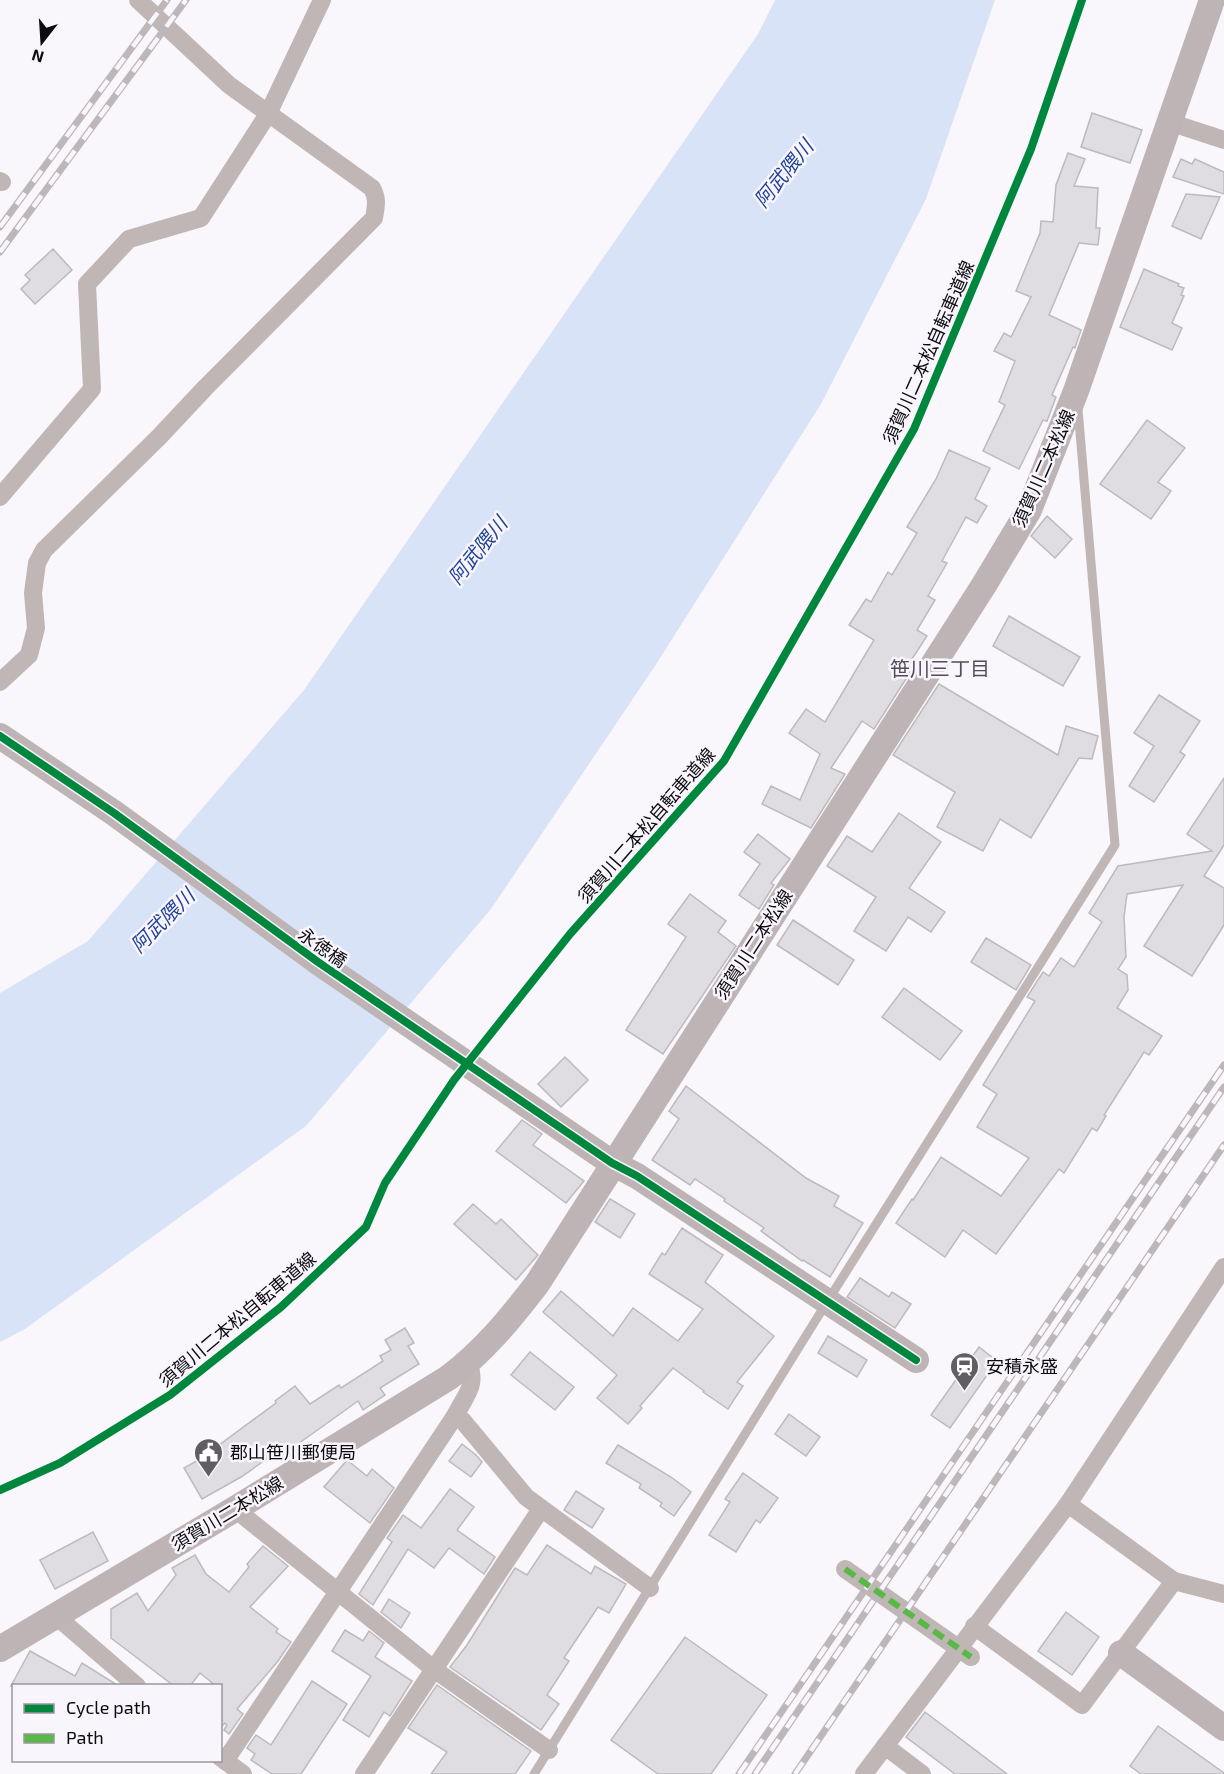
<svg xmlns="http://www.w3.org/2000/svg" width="1224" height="1774" font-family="'Exo 2','Noto Sans JP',sans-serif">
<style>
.water{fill:#d9e3f8}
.building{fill:#dfdde1;stroke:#bdbabf;stroke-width:1.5}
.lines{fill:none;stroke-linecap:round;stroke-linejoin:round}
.lane{stroke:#c0b6b5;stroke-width:9}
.street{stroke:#c0b6b5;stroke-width:18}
.secondary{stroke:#beb4b5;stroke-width:26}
.rail-casing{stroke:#beb7ba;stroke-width:7}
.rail{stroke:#f9f5fd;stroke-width:4.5;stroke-dasharray:14;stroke-linecap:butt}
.quiet{stroke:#58b947;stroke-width:6;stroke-dasharray:12 6;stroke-linecap:butt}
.cycleway-casing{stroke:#f9f5fd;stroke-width:11}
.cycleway{stroke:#00873e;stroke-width:8}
.labels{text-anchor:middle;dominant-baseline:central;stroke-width:5;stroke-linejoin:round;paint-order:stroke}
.street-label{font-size:18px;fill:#0d0b0f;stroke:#f9f5fd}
.poi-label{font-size:18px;fill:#0d0b0f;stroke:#f9f5fd;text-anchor:start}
.water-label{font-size:20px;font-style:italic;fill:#224496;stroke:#f9f5fd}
.neighbourhood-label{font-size:20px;fill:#544d59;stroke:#f9f5fd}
</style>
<rect width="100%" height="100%" fill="#f9f7fb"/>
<polygon class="water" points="775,0 995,0 926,199 821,404 655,666 491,909 306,1126 25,1329 0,1342 0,993 88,941 304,690 758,34"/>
<g class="building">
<polygon points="1092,113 1142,130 1130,163 1081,147"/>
<polygon points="1068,153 1085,159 1074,186 1098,188 1096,228 1100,228 1098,245 1079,243 1049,315 1081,330 1075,348 1073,347 1052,395 1056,397 1047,421 1043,420 1019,469 983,451 1005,405 999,402 1015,361 994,351 1004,333 1011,337 1031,297 1016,291 1040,233 1041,221 1053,222 1056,185"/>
<polygon points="1181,159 1192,164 1195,159 1224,172 1224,194 1173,177"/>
<polygon points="1186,194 1220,197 1201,239 1172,226"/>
<polygon points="53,249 72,270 35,304 21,289 30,280 25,275"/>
<polygon points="1144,269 1179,284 1178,286 1184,288 1181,295 1184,296 1172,323 1182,328 1172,350 1120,327"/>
<polygon points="1147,420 1185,448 1158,482 1171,491 1151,519 1100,484"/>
<polygon points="949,450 990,468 975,499 987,506 977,523 966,517 942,561 947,563 928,596 935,600 917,630 927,636 908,665 913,668 874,729 862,721 831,768 845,774 811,828 762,804 771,786 800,800 820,754 789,733 806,709 825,722 874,640 849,625 866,599 871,602 888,572 892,575 917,533 907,527 936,479"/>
<polygon points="1047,516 1072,539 1055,558 1031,536"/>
<polygon points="1009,616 1080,657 1063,686 993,646"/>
<polygon points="939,684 1058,755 1066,726 1098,736 1092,759 1079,758 1031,838 1000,819 983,851 937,827 955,792 893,755"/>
<polygon points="1159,695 1200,721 1180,752 1185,755 1154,802 1129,786 1154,746 1134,733"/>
<polygon points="1224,778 1224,845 1204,876 1224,888 1224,925 1192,976 1144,946 1183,885 1127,894 1124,917 1126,957 1118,969 1127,975 1128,990 1117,1008 1162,1036 1149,1055 1144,1052 1104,1115 1106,1116 1097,1131 1092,1128 1064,1173 1059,1169 996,1254 963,1230 945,1257 896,1223 912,1199 913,1200 941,1157 1001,1196 1029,1158 977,1127 997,1094 983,1085 1035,1001 1027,997 1043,972 1049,976 1061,958 1074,967 1102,922 1089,913 1118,866 1212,851 1187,834"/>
<polygon points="899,813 941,842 909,888 945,912 931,932 908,917 886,951 854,931 876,897 827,866 847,836 872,852"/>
<polygon points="758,834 790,859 771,883 774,885 759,909 739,895 760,864 744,852"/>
<polygon points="690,894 726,921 718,932 736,946 663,1054 626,1030 686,937 668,924"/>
<polygon points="793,920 854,960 838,985 777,945"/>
<polygon points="986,938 1031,965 1016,990 971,962"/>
<polygon points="904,988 962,1031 940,1060 882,1017"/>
<polygon points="565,1057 588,1080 561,1107 538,1084"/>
<polygon points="686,1086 806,1178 839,1196 834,1206 863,1223 830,1277 803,1260 802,1261 761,1231 764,1228 724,1201 725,1199 695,1179 690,1185 652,1160 679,1119 669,1111"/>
<polygon points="522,1120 542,1134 533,1145 584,1181 566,1203 496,1151"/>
<polygon points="610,1199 635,1214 620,1238 595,1222"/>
<polygon points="473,1204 496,1224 501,1219 538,1255 516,1280 454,1224"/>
<polygon points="682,1228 723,1255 705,1282 774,1336 737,1382 743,1386 728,1409 703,1392 704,1391 673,1368 640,1406 642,1408 628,1424 597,1398 617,1375 543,1312 561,1291 613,1336 633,1308 678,1341 703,1309 649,1274 662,1253 665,1255"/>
<polygon points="860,1278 889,1297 892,1292 911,1304 895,1328 847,1297"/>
<polygon points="405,1328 414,1343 408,1346 419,1364 380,1388 385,1395 363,1410 358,1401 277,1459 274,1454 241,1477 202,1499 184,1468 221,1447 219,1445 276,1403 275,1401 295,1386 310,1404 339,1385 341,1388 383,1361 380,1356 391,1350 385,1340"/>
<polygon points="828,1336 867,1360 857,1377 818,1353"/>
<polygon points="979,1347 997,1361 950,1428 931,1415"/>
<polygon points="530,1352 574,1387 555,1410 511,1375"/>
<polygon points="789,1414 820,1437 806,1456 775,1434"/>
<polygon points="462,1444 476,1455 482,1462 471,1477 449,1461"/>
<polygon points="618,1445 671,1477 691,1492 674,1516 660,1506 662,1503 639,1488 641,1484 606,1463"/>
<polygon points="347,1460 367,1476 372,1469 394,1488 370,1523 324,1487"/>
<polygon points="743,1473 778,1498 760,1523 756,1520 736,1552 709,1535 730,1502 725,1499"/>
<polygon points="450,1489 474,1507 457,1530 495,1557 484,1574 449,1548 434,1568 408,1549 373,1605 359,1594 392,1542 387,1538 403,1515 421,1528"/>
<polygon points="576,1491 604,1509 592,1528 564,1510"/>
<polygon points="93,1532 108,1561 55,1589 40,1560"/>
<polygon points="547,1545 591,1574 595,1566 626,1584 609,1613 598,1607 564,1658 569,1661 547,1695 559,1704 541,1730 450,1667 467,1645 515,1568 527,1575"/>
<polygon points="263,1546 288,1566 250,1607 278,1629 276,1632 291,1642 278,1661 237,1709 243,1714 229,1734 224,1730 227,1725 225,1723 220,1728 220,1686 216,1686 200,1673 190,1686 174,1686 111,1638 111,1609 137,1593 148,1611 176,1575 172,1568 195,1555 206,1574 229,1592 249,1567 247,1564"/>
<polygon points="389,1599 410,1613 401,1628 381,1612"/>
<polygon points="1066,1612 1099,1637 1072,1675 1038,1651"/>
<polygon points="345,1630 363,1641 369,1631 384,1643 375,1657 412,1681 390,1716 384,1712 369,1737 343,1720 371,1676 332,1651"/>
<polygon points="685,1637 767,1695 711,1774 658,1774 611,1740"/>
<polygon points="30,1651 75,1676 82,1663 119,1686 11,1686"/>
<polygon points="312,1681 347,1704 301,1774 272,1774 251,1760 255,1754 247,1748 256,1735 271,1745"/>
<polygon points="437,1685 531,1751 515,1774 431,1774 447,1752 408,1728"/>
<polygon points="925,1712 1007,1774 955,1774 906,1737"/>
<polygon points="1158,1726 1224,1773 1224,1774 1141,1774 1130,1766"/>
</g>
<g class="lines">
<polyline class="lane" points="534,1774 827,1302 1115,845 1078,409"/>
<g class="street">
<polyline points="1169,122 1224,140"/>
<polyline points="0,181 2,182"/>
<polyline points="0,497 92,389 87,284 129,239 201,218 268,114 322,0"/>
<path d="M0,682L29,655L36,628L33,593L37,563L44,550L159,437L205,388L374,218C376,206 378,199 372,188L229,85L138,0"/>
<polyline points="455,1416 463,1421 526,1497 650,1588"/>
<polyline points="235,1509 435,1670 549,1750"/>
<polyline points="845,1569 971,1657"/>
<polyline points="1174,1581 1224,1594"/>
<polyline points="56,1616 137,1686"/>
<polyline points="974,1626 1082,1705 1174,1581 1068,1504"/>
<polyline points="885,1746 922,1774"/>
<polyline points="220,1757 243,1774"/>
<path d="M225,1761L455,1416C465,1396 478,1385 468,1363"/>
<polyline points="364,1774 541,1509"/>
<polyline points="864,1774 1068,1504 1224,1267"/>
</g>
<g class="secondary">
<polyline points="0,736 114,813 318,962 612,1163 637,1176 916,1360"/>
<path d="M0,1649L235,1509L448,1378C484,1351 510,1319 537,1284L984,585L1029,510L1076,391L1212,0"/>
<polyline points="1121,1653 1224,1728"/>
</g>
<defs>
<g id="rail">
<polyline points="0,227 167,0"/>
<polyline points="0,252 186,0"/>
<polyline points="739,1774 1224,1065"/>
<polyline points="755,1774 1224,1087"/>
<polyline points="795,1774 1224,1145"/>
</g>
</defs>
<use href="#rail" class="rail-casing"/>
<use href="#rail" class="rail"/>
<polyline class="quiet" points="845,1569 971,1657"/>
<defs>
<g id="cycleway">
<polyline points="0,736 114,813 318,962 612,1163 637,1176 916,1360"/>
<polyline points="0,1490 60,1463 170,1395 281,1307 366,1227 385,1183 454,1080 570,934 724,761 914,429 1031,149 1082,0"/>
</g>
</defs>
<use href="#cycleway" class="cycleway-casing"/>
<use href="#cycleway" class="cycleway"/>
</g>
<defs>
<symbol id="station-pin" viewBox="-11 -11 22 30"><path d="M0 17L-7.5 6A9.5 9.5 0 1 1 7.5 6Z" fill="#605e62" stroke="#f9f5fd"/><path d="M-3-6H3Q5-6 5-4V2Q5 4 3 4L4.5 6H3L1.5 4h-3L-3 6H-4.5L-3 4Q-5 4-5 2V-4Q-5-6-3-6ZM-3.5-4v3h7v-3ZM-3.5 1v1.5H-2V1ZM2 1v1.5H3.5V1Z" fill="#fff"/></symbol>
<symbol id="civic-pin" viewBox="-11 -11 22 30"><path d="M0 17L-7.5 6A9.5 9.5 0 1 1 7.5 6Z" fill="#605e62" stroke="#f9f5fd"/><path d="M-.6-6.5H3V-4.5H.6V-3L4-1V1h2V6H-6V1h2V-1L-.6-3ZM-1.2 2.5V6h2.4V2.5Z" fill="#fff"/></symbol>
</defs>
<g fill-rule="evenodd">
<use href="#station-pin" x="948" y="1350" width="33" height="45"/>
<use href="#civic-pin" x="192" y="1436" width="33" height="45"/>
</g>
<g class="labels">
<g class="street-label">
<text transform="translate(928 352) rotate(-66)">須賀川二本松自転車道線</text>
<text transform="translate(1043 468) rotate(-66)">須賀川二本松線</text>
<text transform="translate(646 825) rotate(-49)">須賀川二本松自転車道線</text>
<text transform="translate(753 944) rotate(-57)">須賀川二本松線</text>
<text transform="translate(323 947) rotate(35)">永徳橋</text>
<text transform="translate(237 1319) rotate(-40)">須賀川二本松自転車道線</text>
<text transform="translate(227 1513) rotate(-31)">須賀川二本松線</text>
</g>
<g class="poi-label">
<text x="986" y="1366">安積永盛</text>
<text x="230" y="1452">郡山笹川郵便局</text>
</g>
<g class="water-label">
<text transform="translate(783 173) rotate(-51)">阿武隈川</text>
<text transform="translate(477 550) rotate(-51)">阿武隈川</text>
<text transform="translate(162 920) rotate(-45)">阿武隈川</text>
</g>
<g class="neighbourhood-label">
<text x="940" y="668">笹川三丁目</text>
</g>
</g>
<rect x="12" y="1684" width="210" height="78" fill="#f9f5fd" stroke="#9b979e" stroke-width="1.5"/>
<rect x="24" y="1704" width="30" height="9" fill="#00873e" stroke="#9b979e" stroke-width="1.5"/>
<text x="66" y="1714" font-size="18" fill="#0d0b0f">Cycle path</text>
<rect x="24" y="1734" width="30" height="9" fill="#58b947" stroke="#9b979e" stroke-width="1.5"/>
<text x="66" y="1744" font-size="18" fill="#0d0b0f">Path</text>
<g transform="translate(42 42) rotate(197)" stroke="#f9f5fd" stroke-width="4.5" paint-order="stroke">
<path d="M0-4.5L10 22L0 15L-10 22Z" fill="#0d0b0f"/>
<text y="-9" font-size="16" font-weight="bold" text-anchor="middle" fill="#0d0b0f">N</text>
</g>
</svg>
